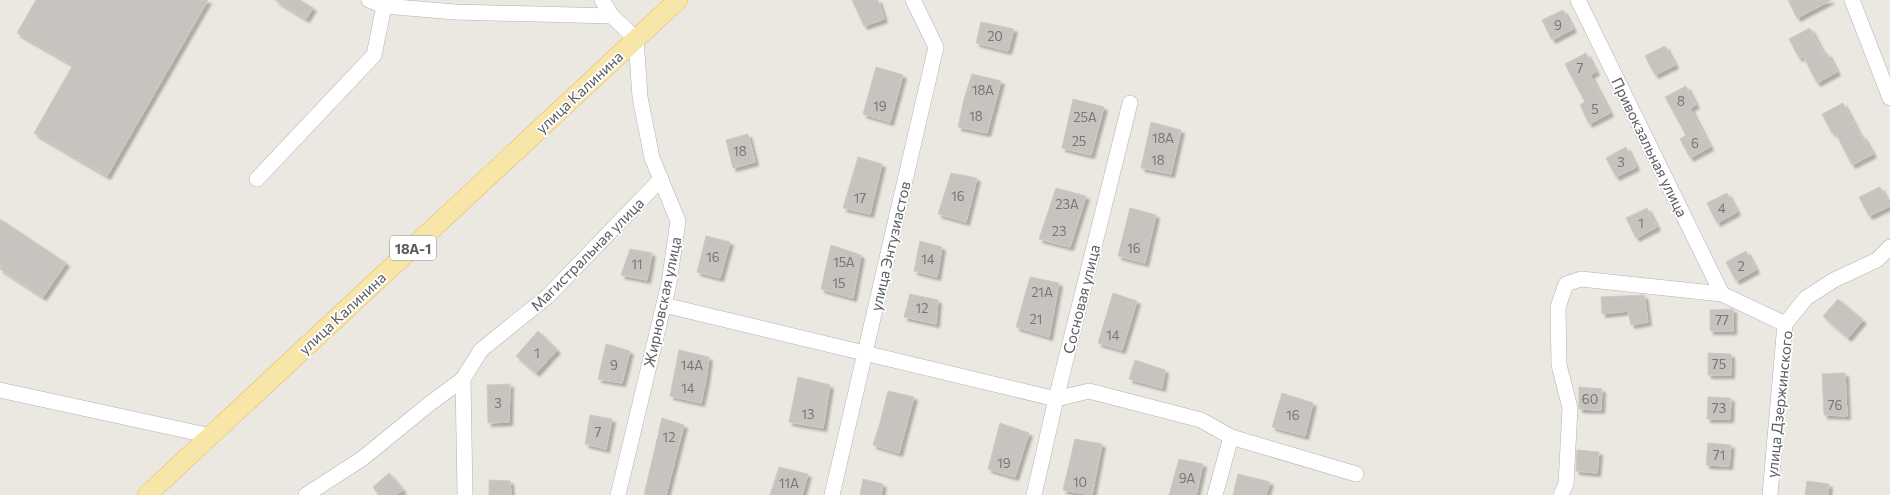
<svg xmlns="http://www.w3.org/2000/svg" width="1890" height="495" font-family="Commissioner,sans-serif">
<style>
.building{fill:#c7c3be;stroke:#cfcac0;filter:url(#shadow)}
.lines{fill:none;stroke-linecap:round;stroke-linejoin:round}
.minor-casing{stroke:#afb2b6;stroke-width:16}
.major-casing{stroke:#e5b760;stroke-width:20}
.minor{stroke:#fff;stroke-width:15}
.major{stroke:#f8e6a9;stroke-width:19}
.labels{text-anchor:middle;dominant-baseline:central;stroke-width:3.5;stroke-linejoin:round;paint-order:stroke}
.number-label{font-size:13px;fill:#757678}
.shield{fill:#fff;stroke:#8c8e90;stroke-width:1}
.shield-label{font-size:14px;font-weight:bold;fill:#5a5d61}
.street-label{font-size:15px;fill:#5a5d61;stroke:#fff}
</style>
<defs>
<filter id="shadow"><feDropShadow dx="3.5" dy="3.5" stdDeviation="1" flood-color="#0004"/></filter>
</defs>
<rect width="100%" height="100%" fill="#ebe8e1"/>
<g class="building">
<polygon points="36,0 208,0 107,176 34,133 73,65 17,33"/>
<polygon points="275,0 300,0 313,8 306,19"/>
<polygon points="852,0 878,0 884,19 864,26"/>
<polygon points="1788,0 1831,0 1797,18"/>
<polygon points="1563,10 1573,29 1552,40 1542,20"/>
<polygon points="981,22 1014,29 1008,51 976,43"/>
<polygon points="1810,28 1824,55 1827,53 1837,72 1817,83 1803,56 1799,58 1789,39"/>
<polygon points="1665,46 1675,65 1655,75 1645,56"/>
<polygon points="1586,53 1596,72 1590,75 1610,113 1589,124 1580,105 1585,102 1565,64"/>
<polygon points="876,67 903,75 890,122 863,114"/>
<polygon points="972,74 1001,81 987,133 958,127 964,99"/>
<polygon points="1686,86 1696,105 1690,108 1710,147 1690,158 1680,139 1686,135 1665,97"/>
<polygon points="1073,99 1104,107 1091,155 1062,148"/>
<polygon points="1843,103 1860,136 1862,135 1873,154 1852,165 1835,132 1832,133 1822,114"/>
<polygon points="1151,122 1181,130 1171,174 1141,168"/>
<polygon points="748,134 755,162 733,168 726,140"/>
<polygon points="1626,147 1636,167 1616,177 1606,158"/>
<polygon points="858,157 882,164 870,214 843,208"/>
<polygon points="951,173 977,178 966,222 938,214"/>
<polygon points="1880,187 1890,206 1869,216 1859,197"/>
<polygon points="1056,188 1086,196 1070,247 1039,239"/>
<polygon points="1727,193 1737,212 1717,223 1707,203"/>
<polygon points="1130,208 1156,215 1145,263 1118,256"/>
<polygon points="1647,208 1657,227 1636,238 1626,218"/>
<polygon points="0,219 66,263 43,297 0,269"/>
<polygon points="706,236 730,242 720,278 697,272"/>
<polygon points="920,241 942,247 937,277 914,271"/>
<polygon points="831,245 861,255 853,298 821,289"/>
<polygon points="630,249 652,253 647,280 621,275"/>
<polygon points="1746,251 1756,270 1736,281 1726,262"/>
<polygon points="1030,277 1059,283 1049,337 1016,327"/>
<polygon points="1113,293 1137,301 1122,350 1098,343"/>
<polygon points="910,294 938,300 936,324 904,317"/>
<polygon points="1644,295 1648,322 1631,325 1628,311 1602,314 1601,297"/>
<polygon points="1838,299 1863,320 1848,338 1823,316"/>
<polygon points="1733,309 1733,331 1710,331 1710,310"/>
<polygon points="538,331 557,350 536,373 516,356"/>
<polygon points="606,344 630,351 622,383 598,379"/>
<polygon points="679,350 709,357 706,380 701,403 670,396"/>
<polygon points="1708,353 1731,354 1731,375 1708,375"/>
<polygon points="1135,360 1165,370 1162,388 1129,379"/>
<polygon points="1845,373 1847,416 1824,415 1822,374"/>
<polygon points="798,377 830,385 823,428 789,422"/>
<polygon points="510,384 509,422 488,423 487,385"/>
<polygon points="1579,387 1602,389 1601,410 1579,409"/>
<polygon points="888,391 914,397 899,453 873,445 880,423"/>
<polygon points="1282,393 1313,403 1305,436 1272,427"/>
<polygon points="1708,397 1731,398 1730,419 1707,419"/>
<polygon points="590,415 612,419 606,449 585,444"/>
<polygon points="662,418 684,425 666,495 644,495"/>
<polygon points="1000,423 1029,433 1015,477 988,469"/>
<polygon points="1075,439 1102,444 1092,495 1063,490"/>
<polygon points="1708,443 1731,445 1729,466 1706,465"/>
<polygon points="1577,450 1599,452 1597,473 1576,471"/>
<polygon points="1179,459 1203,464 1196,495 1169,495"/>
<polygon points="779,467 808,474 802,495 770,495"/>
<polygon points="389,473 403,490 396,495 379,495 373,487"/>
<polygon points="1238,474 1270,482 1266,495 1233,495"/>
<polygon points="863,479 883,484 881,495 860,495"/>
<polygon points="489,480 510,481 511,495 489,495"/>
<polygon points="1807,481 1829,484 1828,495 1805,495"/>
</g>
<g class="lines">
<defs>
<g id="minor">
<polyline points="369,0 384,6 455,12 612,16"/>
<polyline points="602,0 612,16 636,39 640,97 652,158 678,221 669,283 618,495"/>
<polyline points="1578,0 1722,294"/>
<polyline points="1852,0 1890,98"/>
<polyline points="257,179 374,55 384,6"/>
<polyline points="664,305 1056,399 1089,391 1201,420 1231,437 1356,474"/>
<polyline points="0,390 211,436"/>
<polyline points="306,495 363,458 428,405 463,379"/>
<polyline points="465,495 463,379 481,350 548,296 661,179"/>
<polyline points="832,495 936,47 913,0"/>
<polyline points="1034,495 1056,399 1130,103"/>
<polyline points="1215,495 1231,437"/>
<polyline points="1561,495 1566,484 1570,408 1559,365 1558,307 1566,284 1581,279 1722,294 1785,324"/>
<polyline points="1770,495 1785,324 1806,298 1834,280 1877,260 1890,247"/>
</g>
<polyline id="major" points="147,495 678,0"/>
</defs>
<use href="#minor" class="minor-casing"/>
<use href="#major" class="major-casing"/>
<use href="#minor" class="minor"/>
<use href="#major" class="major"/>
</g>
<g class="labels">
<g class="number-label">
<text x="1558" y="25">9</text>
<text x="995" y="36">20</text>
<text x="1580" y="68">7</text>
<text x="983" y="90">18А</text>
<text x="1681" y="101">8</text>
<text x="880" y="106">19</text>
<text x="1595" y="109">5</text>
<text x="976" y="116">18</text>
<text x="1085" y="117">25А</text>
<text x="1163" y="138">18А</text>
<text x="1079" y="141">25</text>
<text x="1695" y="143">6</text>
<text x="740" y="151">18</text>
<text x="1158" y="160">18</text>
<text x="1621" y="162">3</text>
<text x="958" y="196">16</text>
<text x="860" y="198">17</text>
<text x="1067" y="204">23А</text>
<text x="1722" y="208">4</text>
<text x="1641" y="223">1</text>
<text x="1059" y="231">23</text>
<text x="1134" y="248">16</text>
<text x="713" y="257">16</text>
<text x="928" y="259">14</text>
<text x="844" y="262">15А</text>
<text x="637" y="264">11</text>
<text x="1741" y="266">2</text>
<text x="839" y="283">15</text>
<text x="1042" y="292">21А</text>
<text x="922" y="308">12</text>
<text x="1036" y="319">21</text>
<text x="1722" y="320">77</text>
<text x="1113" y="335">14</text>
<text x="537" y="353">1</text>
<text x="1719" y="364">75</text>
<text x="614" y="365">9</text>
<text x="692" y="365">14А</text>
<text x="688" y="388">14</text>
<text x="1590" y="399">60</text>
<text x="498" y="403">3</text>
<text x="1835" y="405">76</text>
<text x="1719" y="408">73</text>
<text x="808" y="414">13</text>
<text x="1293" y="415">16</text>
<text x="598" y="432">7</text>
<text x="669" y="437">12</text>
<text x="1719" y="455">71</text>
<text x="1004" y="463">19</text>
<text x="1187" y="478">9А</text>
<text x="1080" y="482">10</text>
<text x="789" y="483">11А</text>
</g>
<rect class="shield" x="390" y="236" width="46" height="24" rx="3"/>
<g class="shield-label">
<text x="413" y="248">18А-1</text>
</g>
<g class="street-label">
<text transform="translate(579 92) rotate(-43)">улица Калинина</text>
<text transform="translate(1650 147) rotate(64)">Привокзальная улица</text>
<text transform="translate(890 246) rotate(-77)">улица Энтузиастов</text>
<text transform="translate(587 254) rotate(-45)">Магистральная улица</text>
<text transform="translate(1081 299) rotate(-76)">Сосновая улица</text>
<text transform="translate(662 302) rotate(-78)">Жирновская улица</text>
<text transform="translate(342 313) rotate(-43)">улица Калинина</text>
<text transform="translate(1779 404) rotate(-84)">улица Дзержинского</text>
</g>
</g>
</svg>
